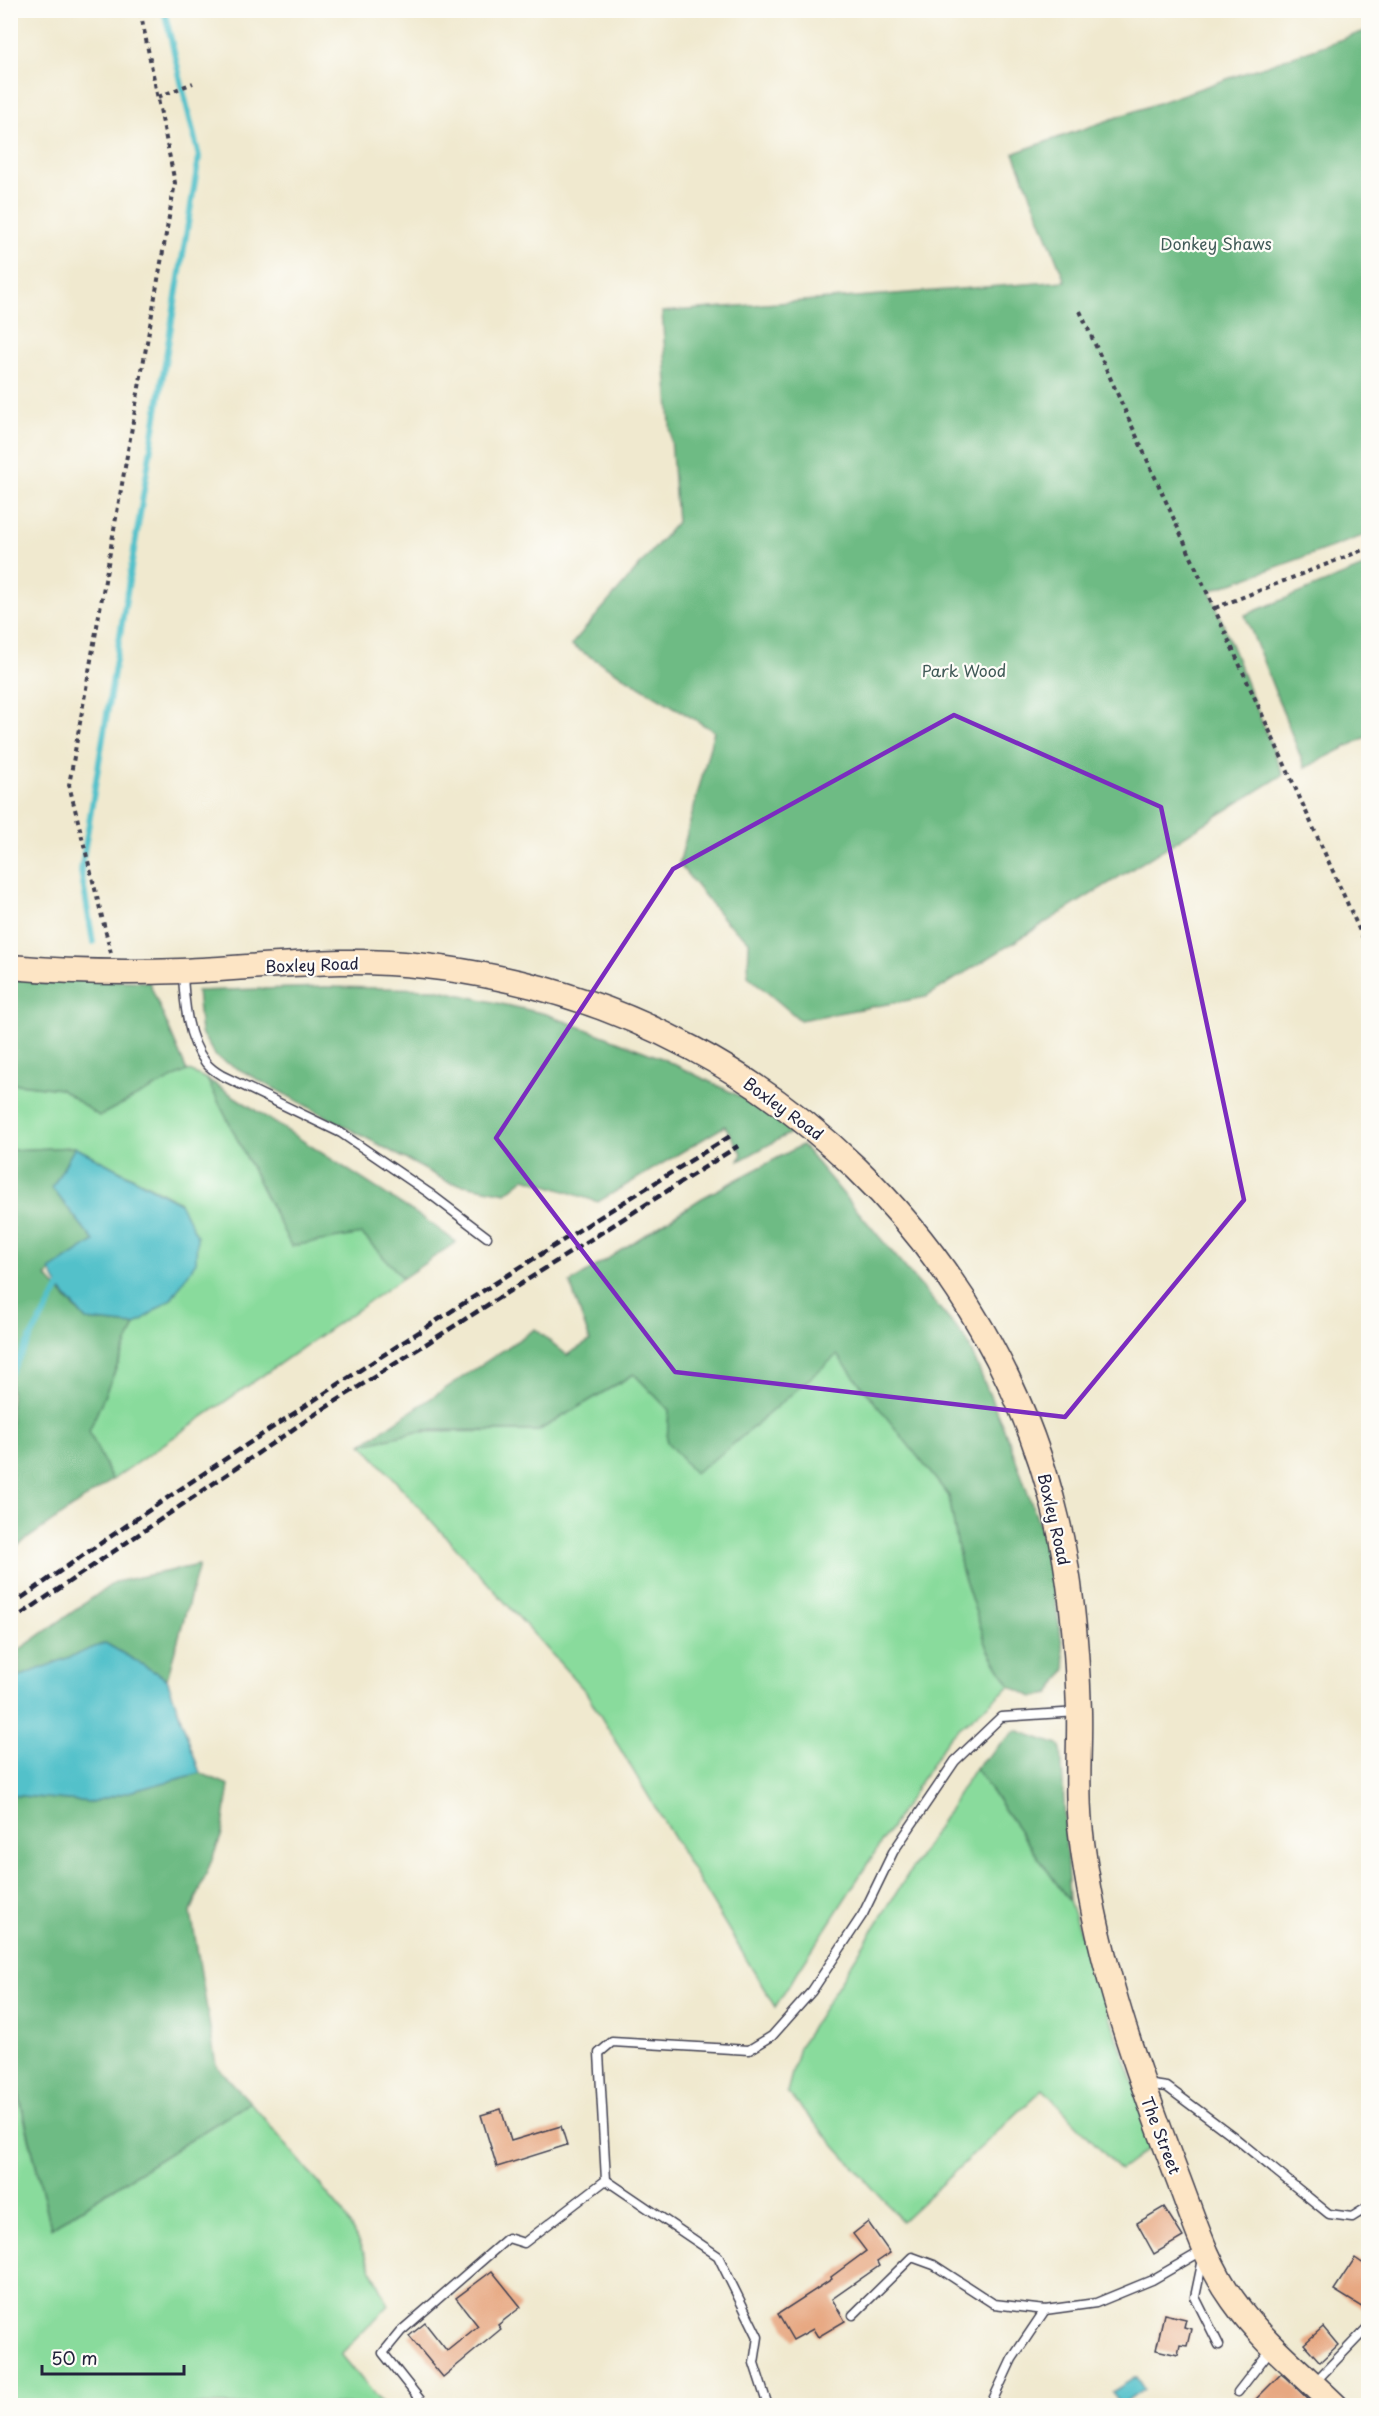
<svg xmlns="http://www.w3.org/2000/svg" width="1379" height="2416" font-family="'Playpen Sans',sans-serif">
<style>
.green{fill:#89db9c;stroke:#567e6c;stroke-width:1.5}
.forest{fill:#6ebb84;stroke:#486e60;stroke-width:1.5}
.water{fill:#53c1ca;stroke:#3a7282;stroke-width:1.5}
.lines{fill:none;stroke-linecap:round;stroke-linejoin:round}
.stream{stroke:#53c1ca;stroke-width:6}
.building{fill:#e7a882}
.lane-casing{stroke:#414051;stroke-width:11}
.secondary-casing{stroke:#414051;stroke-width:27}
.path{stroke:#414051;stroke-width:4;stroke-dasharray:4.5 4.5;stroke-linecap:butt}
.lane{stroke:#fff;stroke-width:8}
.secondary{stroke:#fde5c5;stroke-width:24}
.rail{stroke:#22223b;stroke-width:4.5;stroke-dasharray:9 4.5;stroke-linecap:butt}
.marked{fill:none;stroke:#7b2cbf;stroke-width:4.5;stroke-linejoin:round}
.labels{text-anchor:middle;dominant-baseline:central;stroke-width:4.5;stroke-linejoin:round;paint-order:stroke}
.park-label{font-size:16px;fill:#415a58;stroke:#fdfcf7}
.street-label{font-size:16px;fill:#22223b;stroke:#fdfcf7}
</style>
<rect width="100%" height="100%" fill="#fdfcf7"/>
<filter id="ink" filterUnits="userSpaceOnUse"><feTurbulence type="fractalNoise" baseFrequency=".0167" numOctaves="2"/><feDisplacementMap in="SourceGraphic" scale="12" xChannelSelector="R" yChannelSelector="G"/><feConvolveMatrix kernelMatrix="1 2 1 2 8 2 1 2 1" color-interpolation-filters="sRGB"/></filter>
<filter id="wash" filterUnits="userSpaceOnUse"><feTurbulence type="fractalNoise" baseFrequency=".008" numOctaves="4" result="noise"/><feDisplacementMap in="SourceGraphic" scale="24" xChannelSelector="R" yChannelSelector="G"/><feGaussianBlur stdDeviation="1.35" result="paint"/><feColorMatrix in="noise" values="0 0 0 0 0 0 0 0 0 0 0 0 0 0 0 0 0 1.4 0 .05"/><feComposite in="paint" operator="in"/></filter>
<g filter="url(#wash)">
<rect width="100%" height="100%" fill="#f0e9cf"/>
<g class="green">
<polygon points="187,1070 207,1079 291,1246 362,1234 403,1278 112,1480 89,1431 135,1325 172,1298 180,1202 75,1147 11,1150 11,1083 61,1089 99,1116"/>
<polygon points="837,1354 949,1496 962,1571 988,1649 1010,1686 950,1736 775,2007 586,1692 362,1444 418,1432 538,1431 634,1374 669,1410 667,1442 724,1452"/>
<polygon points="975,1768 1069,1901 1155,2144 1120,2170 1043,2089 902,2221 787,2092 799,2047"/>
<polygon points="10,2060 51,2228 250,2102 344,2213 389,2305 341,2354 383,2405 11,2405"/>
</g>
<g class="forest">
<polygon points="1368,30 1368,534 1210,591 1283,775 926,997 800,1020 748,976 749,941 725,921 679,864 714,731 571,645 677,522 662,312 1065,281 1014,153"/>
<polygon points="1368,565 1368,736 1305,768 1245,615"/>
<polygon points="11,976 149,982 187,1071 99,1116 61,1089 11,1083"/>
<polygon points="325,987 435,989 546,1014 659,1057 743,1098 796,1130 739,1161 742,1153 725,1126 598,1202 525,1178 506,1193 448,1182 216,1057 201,1033 197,991"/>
<polygon points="207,1079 426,1220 456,1242 403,1278 362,1234 291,1246"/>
<polygon points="802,1145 967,1341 1011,1446 1047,1547 1066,1669 1050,1694 1033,1697 1010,1686 988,1649 962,1571 949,1496 837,1355 724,1452 694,1473 667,1442 669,1410 634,1374 538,1431 426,1430 362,1444 535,1329 567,1355 590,1341 570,1283 702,1198"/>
<polygon points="75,1147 52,1188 94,1241 46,1276 86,1320 135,1325 89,1431 112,1480 11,1550 11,1150"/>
<polygon points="199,1565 167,1679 105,1643 19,1677 19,1650 115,1582"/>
<polygon points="1016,1730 1061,1746 1069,1901 975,1768"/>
<polygon points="200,1773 229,1785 222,1834 191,1912 216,2065 250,2102 51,2228 11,2060 10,1795 91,1802"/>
</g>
<g class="water">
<polygon points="75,1147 180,1203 197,1236 196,1262 172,1298 135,1325 86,1320 59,1288 50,1270 94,1241 52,1188"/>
<polygon points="105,1643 167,1679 200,1773 91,1802 11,1795 11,1675 19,1677"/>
<polygon points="1136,2377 1144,2389 1122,2405 1112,2392"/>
</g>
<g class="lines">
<g class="stream">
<polyline points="93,942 81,871 199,157 164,10"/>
<polyline points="10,1374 59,1288"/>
</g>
</g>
<g id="blocks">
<g class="building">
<polygon points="501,2109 511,2141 561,2126 567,2145 497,2167 481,2115"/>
<polygon points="1164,2207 1183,2237 1154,2254 1137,2223"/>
<polygon points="868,2222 890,2253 877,2262 879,2266 832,2299 845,2321 818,2337 813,2329 793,2340 778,2314 832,2279 831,2277 866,2251 853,2234"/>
<polygon points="1355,2258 1368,2267 1368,2311 1334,2290"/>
<polygon points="492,2271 521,2307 498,2325 501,2329 443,2377 409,2336 425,2323 447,2351 478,2326 456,2298"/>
<polygon points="1164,2314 1186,2319 1184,2327 1191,2329 1187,2346 1180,2345 1178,2355 1156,2350"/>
<polygon points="1323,2327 1338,2345 1320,2362 1304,2344"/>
<polygon points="1281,2374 1286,2378 1315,2406 1249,2406"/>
</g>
</g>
</g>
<g filter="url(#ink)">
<use href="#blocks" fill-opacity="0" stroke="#414051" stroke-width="1.5"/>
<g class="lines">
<defs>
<g id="lane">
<path d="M183,972C184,1001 187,1039 206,1063C210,1068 216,1072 221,1075L341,1133L429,1193L487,1237"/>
<polyline points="1146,2084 1167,2087 1234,2137 1329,2214 1352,2217 1368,2207"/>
<polyline points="606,2180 718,2256 758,2337 754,2363 768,2406"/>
<polyline points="1203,2259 1195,2297 1219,2345"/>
<polyline points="853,2315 912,2257 934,2265 994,2304 1045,2310 1096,2303 1152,2280 1202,2251"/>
<polyline points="1314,2383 1368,2327"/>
<polyline points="1238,2392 1272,2348"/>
<polyline points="425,2406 383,2353 401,2331 508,2238 524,2243 606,2180 599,2053 612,2042 749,2050 772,2036 812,1991 863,1914 893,1852 955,1761 1001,1717 1078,1712"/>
<polyline points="990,2406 1012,2359 1045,2310"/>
</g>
<path id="secondary" d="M10,967C67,972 125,973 181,971C234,969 287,963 341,962C393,961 448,967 499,978C772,1035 993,1248 1057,1519C1072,1582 1077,1647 1079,1711C1080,1749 1076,1788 1080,1825C1093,1948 1133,2061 1177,2176C1193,2217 1206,2263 1233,2300C1261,2340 1301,2372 1336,2406"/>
</defs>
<use href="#lane" class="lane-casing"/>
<use href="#secondary" class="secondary-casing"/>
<g class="path">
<polyline points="158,97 193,83"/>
<polyline points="1080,311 1368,949"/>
<polyline points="1215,608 1368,548"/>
<polyline points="111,953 69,785 175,183 140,10"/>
</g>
<use href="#lane" class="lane"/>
<use href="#secondary" class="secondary"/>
<g class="rail">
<path d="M10,1606C246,1441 487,1286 732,1135"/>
<polyline points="10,1622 311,1417 738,1146"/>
</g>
</g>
</g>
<path class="marked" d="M954,715L1161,807L1244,1200L1065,1417L675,1372L496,1138L673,869Z"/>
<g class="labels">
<g class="park-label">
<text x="1216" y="243">Donkey Shaws</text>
<text x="964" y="670">Park Wood</text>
</g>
<g class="street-label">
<text transform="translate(312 964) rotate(-2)">Boxley Road</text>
<text transform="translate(784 1108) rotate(36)">Boxley Road</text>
<text transform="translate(1055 1519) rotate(77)">Boxley Road</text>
<text transform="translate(1162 2135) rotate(69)">The Street</text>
</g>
</g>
<rect width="1379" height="2416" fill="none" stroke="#fdfcf7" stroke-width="36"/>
<path d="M42 2365v9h142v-9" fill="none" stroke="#22223b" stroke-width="3"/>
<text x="51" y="2365" font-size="18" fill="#22223b" stroke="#fdfcf7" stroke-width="4.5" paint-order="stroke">50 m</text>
</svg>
